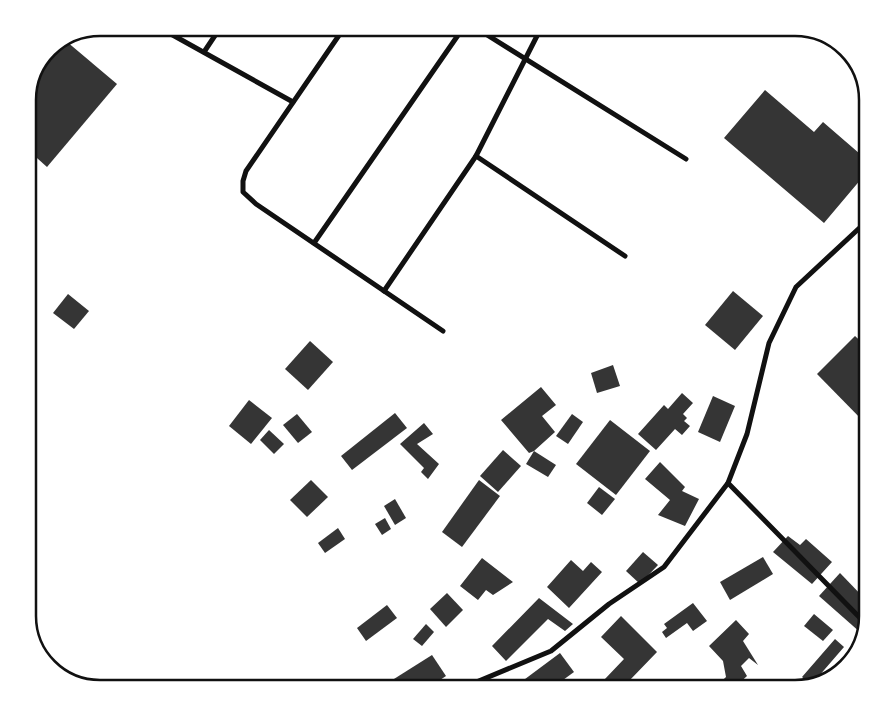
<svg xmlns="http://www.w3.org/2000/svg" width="895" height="716" font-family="'Varela Round',sans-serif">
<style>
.building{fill:#353535}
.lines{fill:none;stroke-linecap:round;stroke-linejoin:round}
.minor{stroke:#111;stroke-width:5}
.rim{fill:none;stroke:#111;stroke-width:2.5}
</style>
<rect width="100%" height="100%" fill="#fff"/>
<g class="building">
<polygon points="66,41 117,84 47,167 28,150 28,96 49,52 55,45"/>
<polygon points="765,90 814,132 823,122 867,160 867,172 824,223 724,138"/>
<polygon points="733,291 763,316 735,350 705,325"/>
<polygon points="68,294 89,311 74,329 53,313"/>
<polygon points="855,336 867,347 867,425 817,374"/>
<polygon points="310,341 333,362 308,390 285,369"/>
<polygon points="613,365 620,386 597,393 591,373"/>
<polygon points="541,387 556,405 542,416 555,432 534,451 529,453 501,420"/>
<polygon points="682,393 693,403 683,414 687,418 684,421 690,426 682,435 675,429 656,450 638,434 664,405 668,409"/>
<polygon points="713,396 735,406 720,442 698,432"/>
<polygon points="249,400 272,418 251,444 229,426"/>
<polygon points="395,413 407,428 352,470 341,456"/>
<polygon points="297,414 312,432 298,443 283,425"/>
<polygon points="572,414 583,422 568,444 556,436"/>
<polygon points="610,420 650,451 616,495 576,464"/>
<polygon points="424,423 433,434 417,444 439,464 428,479 421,472 424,468 400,444"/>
<polygon points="269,430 284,444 274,454 260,440"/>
<polygon points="503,450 521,466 498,492 480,476"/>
<polygon points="534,451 556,465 548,477 526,464"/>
<polygon points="660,462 685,487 682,491 699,499 685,526 658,515 670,500 645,479"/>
<polygon points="311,480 328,497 307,517 290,500"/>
<polygon points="479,480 500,496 462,547 442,532"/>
<polygon points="599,487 615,499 602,515 587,503"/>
<polygon points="395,499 406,518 395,525 384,506"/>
<polygon points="385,518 391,529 382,535 375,524"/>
<polygon points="338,528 345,539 325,553 318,543"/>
<polygon points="788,536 800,545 806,539 832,562 812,584 773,552"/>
<polygon points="643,552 658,565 640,584 626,571"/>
<polygon points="763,557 773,574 730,600 720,582"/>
<polygon points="482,558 513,582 493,595 486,590 478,600 460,586"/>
<polygon points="571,560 583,571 591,562 602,572 569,608 547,587"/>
<polygon points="840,573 867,601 867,616 861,633 819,596"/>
<polygon points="447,593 463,610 446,627 430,609"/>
<polygon points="539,598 573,624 565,631 548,619 506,661 492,646"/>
<polygon points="693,603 707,621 693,631 687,623 666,638 662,632 667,628 664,624"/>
<polygon points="387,605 397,618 366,641 357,628"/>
<polygon points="814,614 833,630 823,641 804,626"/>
<polygon points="621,616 657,652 629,681 633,685 629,688 612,688 604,680 624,659 601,637"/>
<polygon points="736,620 749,634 743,641 758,665 749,658 741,666 747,676 734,688 714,688 726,677 723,661 709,646"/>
<polygon points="426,624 434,632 422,646 413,639"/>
<polygon points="835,639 844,647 812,684 806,686 809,683 802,677"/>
<polygon points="560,653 574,672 552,688 519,688 517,685"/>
<polygon points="432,655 446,676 428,688 388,688 386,684"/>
</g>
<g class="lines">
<g class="minor">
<polyline points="160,28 293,102"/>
<polyline points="344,28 246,171 243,181 243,192 256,204 443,331"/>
<polyline points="476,28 686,159"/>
<polyline points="204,52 220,28"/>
<polyline points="476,156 625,256"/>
<polyline points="314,243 463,28"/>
<polyline points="384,291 476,156 541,28"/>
<polyline points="728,483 865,623"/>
<polyline points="462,688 551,651 609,604 664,567 728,483 747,434 769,343 796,287 867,221"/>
</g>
</g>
<path d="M0 0H895V716H0ZM100 36H795A64 64 0 0 1 859 100V616A64 64 0 0 1 795 680H100A64 64 0 0 1 36 616V100A64 64 0 0 1 100 36Z" fill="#fff" fill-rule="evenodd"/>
<path class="rim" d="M100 36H795A64 64 0 0 1 859 100V616A64 64 0 0 1 795 680H100A64 64 0 0 1 36 616V100A64 64 0 0 1 100 36Z"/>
</svg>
